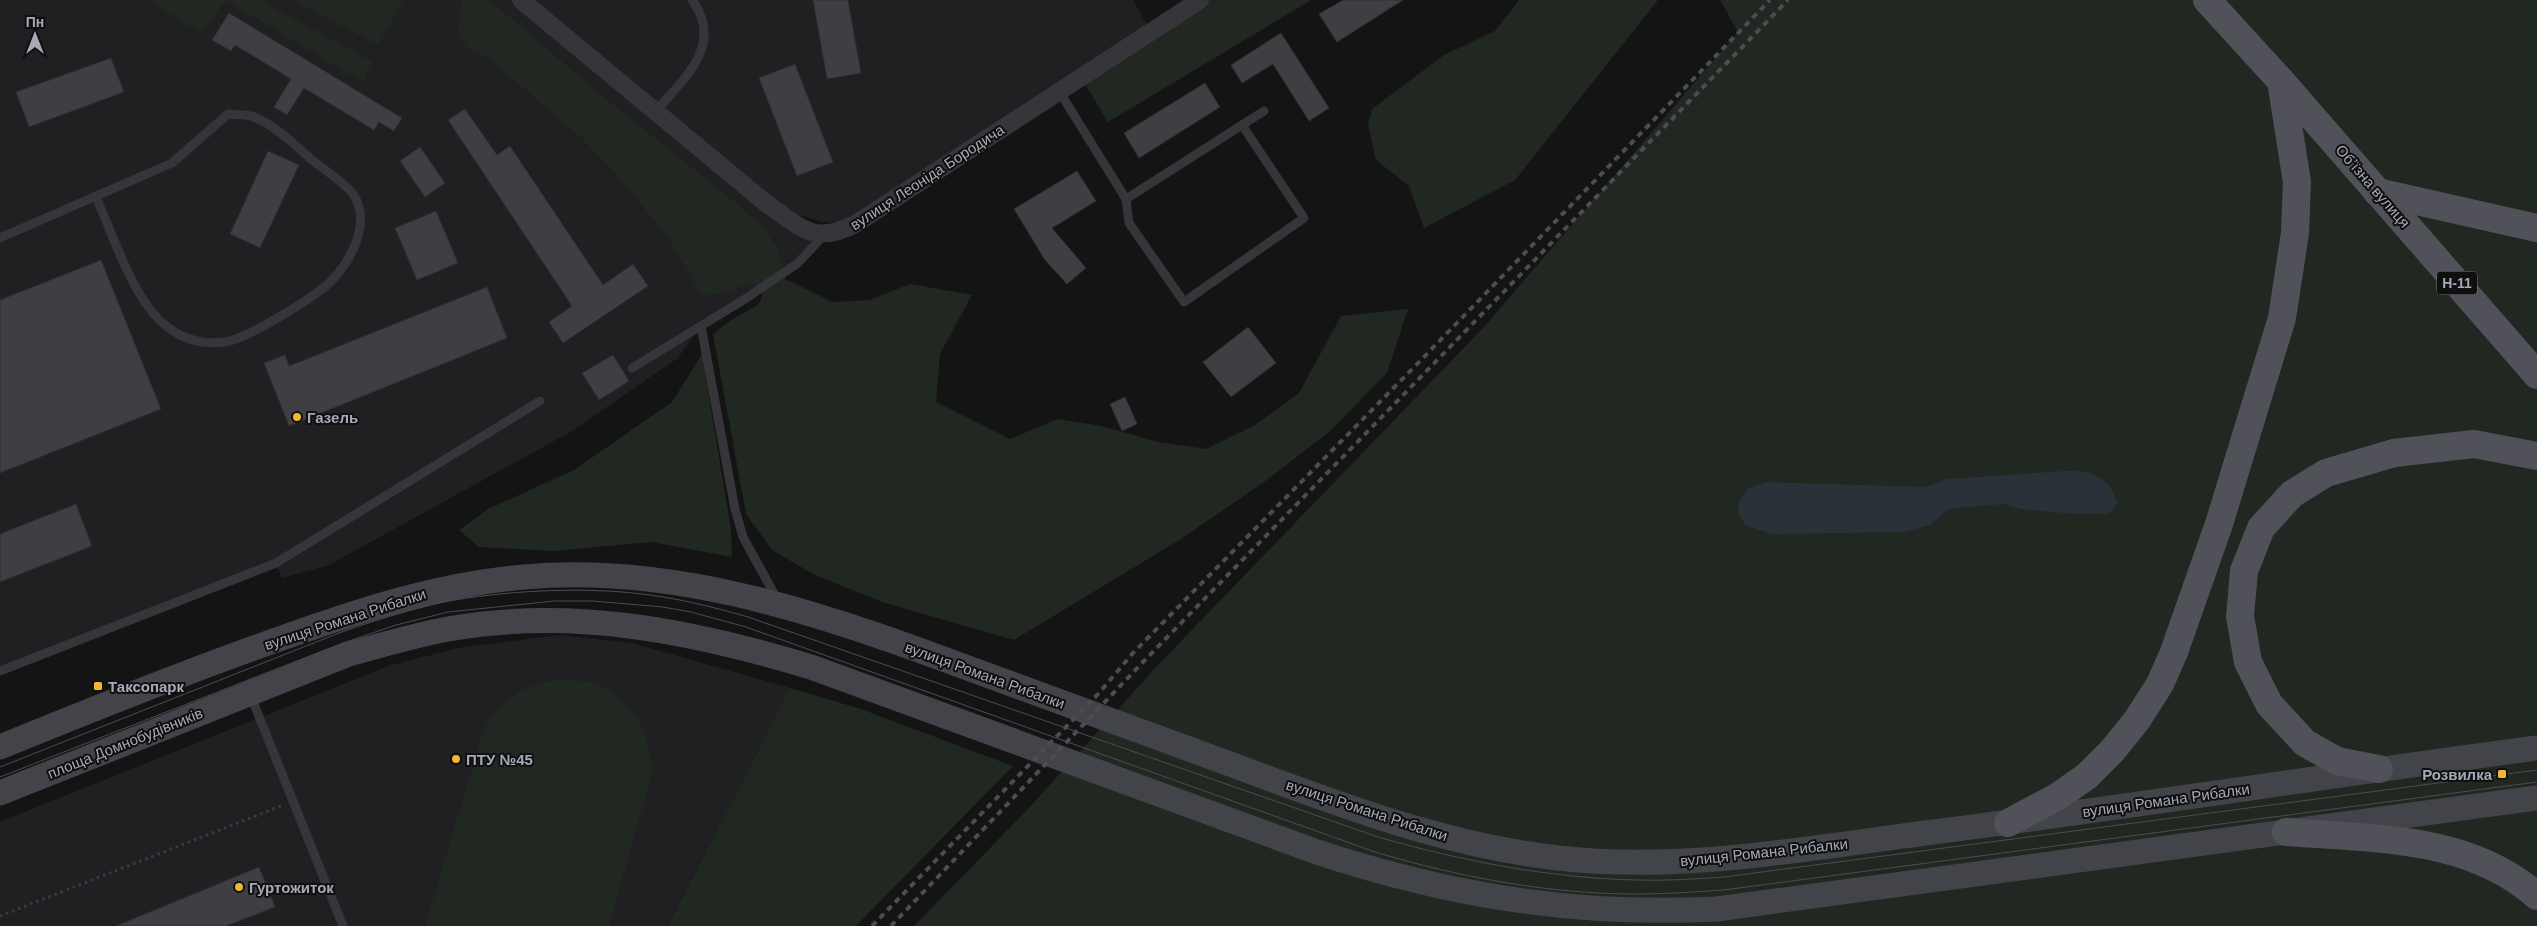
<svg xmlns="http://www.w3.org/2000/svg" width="2537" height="926" font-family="Arial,sans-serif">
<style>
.built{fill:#202022}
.green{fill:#202821}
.water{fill:#2a3239}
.building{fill:#3e3f42;stroke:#2e2e31}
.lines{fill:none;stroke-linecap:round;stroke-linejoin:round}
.path{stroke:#3b3c41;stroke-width:3;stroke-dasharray:2.5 4;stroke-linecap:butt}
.lane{stroke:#35353a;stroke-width:9}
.street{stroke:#35353a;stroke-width:18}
.secondary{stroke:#43444a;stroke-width:25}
.primary{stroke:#515259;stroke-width:28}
.tram{stroke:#4c4d53;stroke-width:1}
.rail{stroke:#4c4d53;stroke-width:4;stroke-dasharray:6 5;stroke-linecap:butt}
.poi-dot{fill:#efb732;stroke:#0f0f10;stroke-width:2}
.labels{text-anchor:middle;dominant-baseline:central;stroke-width:4;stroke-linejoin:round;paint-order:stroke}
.shield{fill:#0f0f10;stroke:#797c84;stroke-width:1}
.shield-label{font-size:14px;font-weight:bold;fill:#a6aab6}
.street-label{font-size:15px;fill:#a6aab6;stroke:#0f0f10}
.poi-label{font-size:15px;font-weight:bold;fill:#a6aab6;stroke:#0f0f10;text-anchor:start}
</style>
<rect width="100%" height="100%" fill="#141415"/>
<g class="built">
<polygon points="0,0 1133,0 1151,32 845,222 822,222 769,205 824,235 798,263 701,326 678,358 572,431 329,565 282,578 276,564 0,671"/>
<polygon points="559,635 632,643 790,688 668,926 0,926 0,822 388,666 458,648"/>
</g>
<g class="green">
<polygon points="147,0 259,0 372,61 363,82 226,0 201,33"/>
<polygon points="291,0 404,0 378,45"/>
<polygon points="464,0 491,1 599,93 739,205 767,232 778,249 785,279 833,302 870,300 910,284 972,295 940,354 936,402 1010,439 1058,419 1102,426 1158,442 1206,449 1255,425 1299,393 1341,316 1408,309 1387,373 1329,432 1264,482 1181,539 1014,640 882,602 813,574 772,550 746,514 713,334 731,320 759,304 765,288 750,283 729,292 702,296 669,239 622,181 581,137 488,58 467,47 458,29 461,3"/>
<polygon points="1200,0 1311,0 1108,122 1080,76"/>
<polygon points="1519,0 1658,0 1515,180 1424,228 1409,186 1376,160 1368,124 1372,109 1444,55 1495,31"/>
<polygon points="1720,0 2537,0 2537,926 914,926 1028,809 1158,665 1484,327 1738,32"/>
<polygon points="702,354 731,530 732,557 651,542 553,551 479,547 459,530 488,509 574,470 672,402"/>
<path d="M566,679C575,680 584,681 593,683C632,696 651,735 652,773L609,926H425L484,729C503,697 529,681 566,679Z"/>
<polygon points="790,688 861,709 1013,766 856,926 668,926"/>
</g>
<path class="water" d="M2066,471C2093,471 2109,476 2117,503L2111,512L2103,514H2075L2021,509L2003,504L1956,508L1948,510L1930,525L1903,532L1772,534L1747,526L1739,516L1738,504L1747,489L1766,482L1925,487L1948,479Z"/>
<g class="building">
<polygon points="813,0 848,0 861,73 827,79"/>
<polygon points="1343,0 1403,0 1337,42 1319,14"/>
<polygon points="229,13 402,118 394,131 379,122 374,130 304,88 287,115 274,107 291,79 235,45 231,51 212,40"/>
<polygon points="1281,33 1329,108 1309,121 1273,64 1242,83 1231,65"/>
<polygon points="111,58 124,92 29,127 16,92"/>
<polygon points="795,64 833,162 797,176 759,78"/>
<polygon points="1205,83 1220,107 1139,158 1124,133"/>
<polygon points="465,109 497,155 510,146 603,285 633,264 648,286 563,343 549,322 572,306 448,120"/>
<polygon points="420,147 445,183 425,197 400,161"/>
<polygon points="268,151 299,165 260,248 230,234"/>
<polygon points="1077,171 1096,201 1052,228 1086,268 1067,284 1045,260 1014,209"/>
<polygon points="436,211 458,263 417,280 395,228"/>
<polygon points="101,260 161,409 0,473 0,300"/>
<polygon points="487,287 507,338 289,426 264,363 285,355 289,366"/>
<polygon points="1248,327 1276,363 1231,397 1203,362"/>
<polygon points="613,355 629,381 599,400 582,373"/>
<polygon points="1125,397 1137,424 1122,431 1110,404"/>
<polygon points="76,504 92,546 0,582 0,534"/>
<polygon points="259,867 275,907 226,926 116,926"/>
</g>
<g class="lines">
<polyline class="path" points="0,916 281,806"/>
<g class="lane">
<polyline points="1059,91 1126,199 1264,111"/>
<path d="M656,111C684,78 725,45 692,0"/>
<polyline points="1126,199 1129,223 1184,302 1304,218 1242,125"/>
<path d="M0,238L172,163L228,114C236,115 247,114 254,117C276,126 295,145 312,160C323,169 345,183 353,194C373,223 349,265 327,285C309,300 247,339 225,342C202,345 183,340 165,325C133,299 113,235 96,197"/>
<polyline points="701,326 735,509 743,537 777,599"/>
<polyline points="632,368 745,299 798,263 824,235"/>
<polyline points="0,671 276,563 540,401"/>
<polyline points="250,694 343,926"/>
</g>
<path class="street" d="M521,0L767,204C802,228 815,246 857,223L1200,0"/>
<g class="secondary">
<path d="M0,747C93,709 187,671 282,638C361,610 439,584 524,577C668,564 812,610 946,660C1041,695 1135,729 1230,764C1337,804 1444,845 1558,858C1680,872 1804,849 1925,833C2129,807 2333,775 2537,748"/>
<path d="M0,793L349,654C382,645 415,635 448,629C572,607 692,631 811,667L1317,852C1451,896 1575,916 1717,909L2537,798"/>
</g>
<g class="primary">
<polyline points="2207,0 2281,81 2537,375"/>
<polyline points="2377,192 2537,228"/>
<polyline points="2379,769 2337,761 2305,743 2269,704 2248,662 2240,616 2244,571 2261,528 2292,494 2326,473 2394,453 2474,444 2537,456"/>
<polyline points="2008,823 2057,797 2087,776 2112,751 2137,720 2160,684 2174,652 2219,524 2282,318 2295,233 2297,182 2281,81"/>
<path d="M2286,832C2373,839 2468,835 2537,896"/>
</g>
<g class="tram">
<path d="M0,767L339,633C373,621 408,610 444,602C501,591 575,587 633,593C673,597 710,606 748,617L1378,837C1462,861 1549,878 1636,880C1665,881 1695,879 1724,877L2537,770"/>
<path d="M0,777L343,643L396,625L448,612L554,601H593L663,607L691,612L746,627L1375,852C1459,877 1548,894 1637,894C1666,894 1695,892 1724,890L2537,782"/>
</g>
<g class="rail">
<polyline points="872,926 1099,693 1133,653 1423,358 1770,0"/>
<polyline points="891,926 1144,661 1788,0"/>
</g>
</g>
<g class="poi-dot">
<circle cx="297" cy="417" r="5"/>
<rect x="93" y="681" width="10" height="10" rx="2.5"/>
<circle cx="456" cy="759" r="5"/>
<rect x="2497" y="769" width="10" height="10" rx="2.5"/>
<circle cx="239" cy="887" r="5"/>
</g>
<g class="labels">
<rect class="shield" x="2437" y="271.5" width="40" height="23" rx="4"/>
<g class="shield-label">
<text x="2457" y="283">Н-11</text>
</g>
<g class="street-label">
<text transform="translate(927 177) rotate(-33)">вулиця Леоніда Бородича</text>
<text transform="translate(2373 186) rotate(49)">Обʼїзна вулиця</text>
<text transform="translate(345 619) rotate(-18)">вулиця Романа Рибалки</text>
<text transform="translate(985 675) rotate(20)">вулиця Романа Рибалки</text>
<text transform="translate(125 743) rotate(-22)">площа Домнобудівників</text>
<text transform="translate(2166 800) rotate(-8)">вулиця Романа Рибалки</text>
<text transform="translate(1367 810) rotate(18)">вулиця Романа Рибалки</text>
<text transform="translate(1764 852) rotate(-6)">вулиця Романа Рибалки</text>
</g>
<g class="poi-label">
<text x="307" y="417">Газель</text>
<text x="108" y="686">Таксопарк</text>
<text x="466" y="759">ПТУ №45</text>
<text x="2492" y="774" text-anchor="end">Розвилка</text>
<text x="249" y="887">Гуртожиток</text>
</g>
</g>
<g transform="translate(35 35)" stroke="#0f0f10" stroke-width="4" paint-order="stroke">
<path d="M0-4L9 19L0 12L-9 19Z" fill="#a6aab6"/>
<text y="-8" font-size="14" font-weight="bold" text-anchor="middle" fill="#a6aab6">Пн</text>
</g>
</svg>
